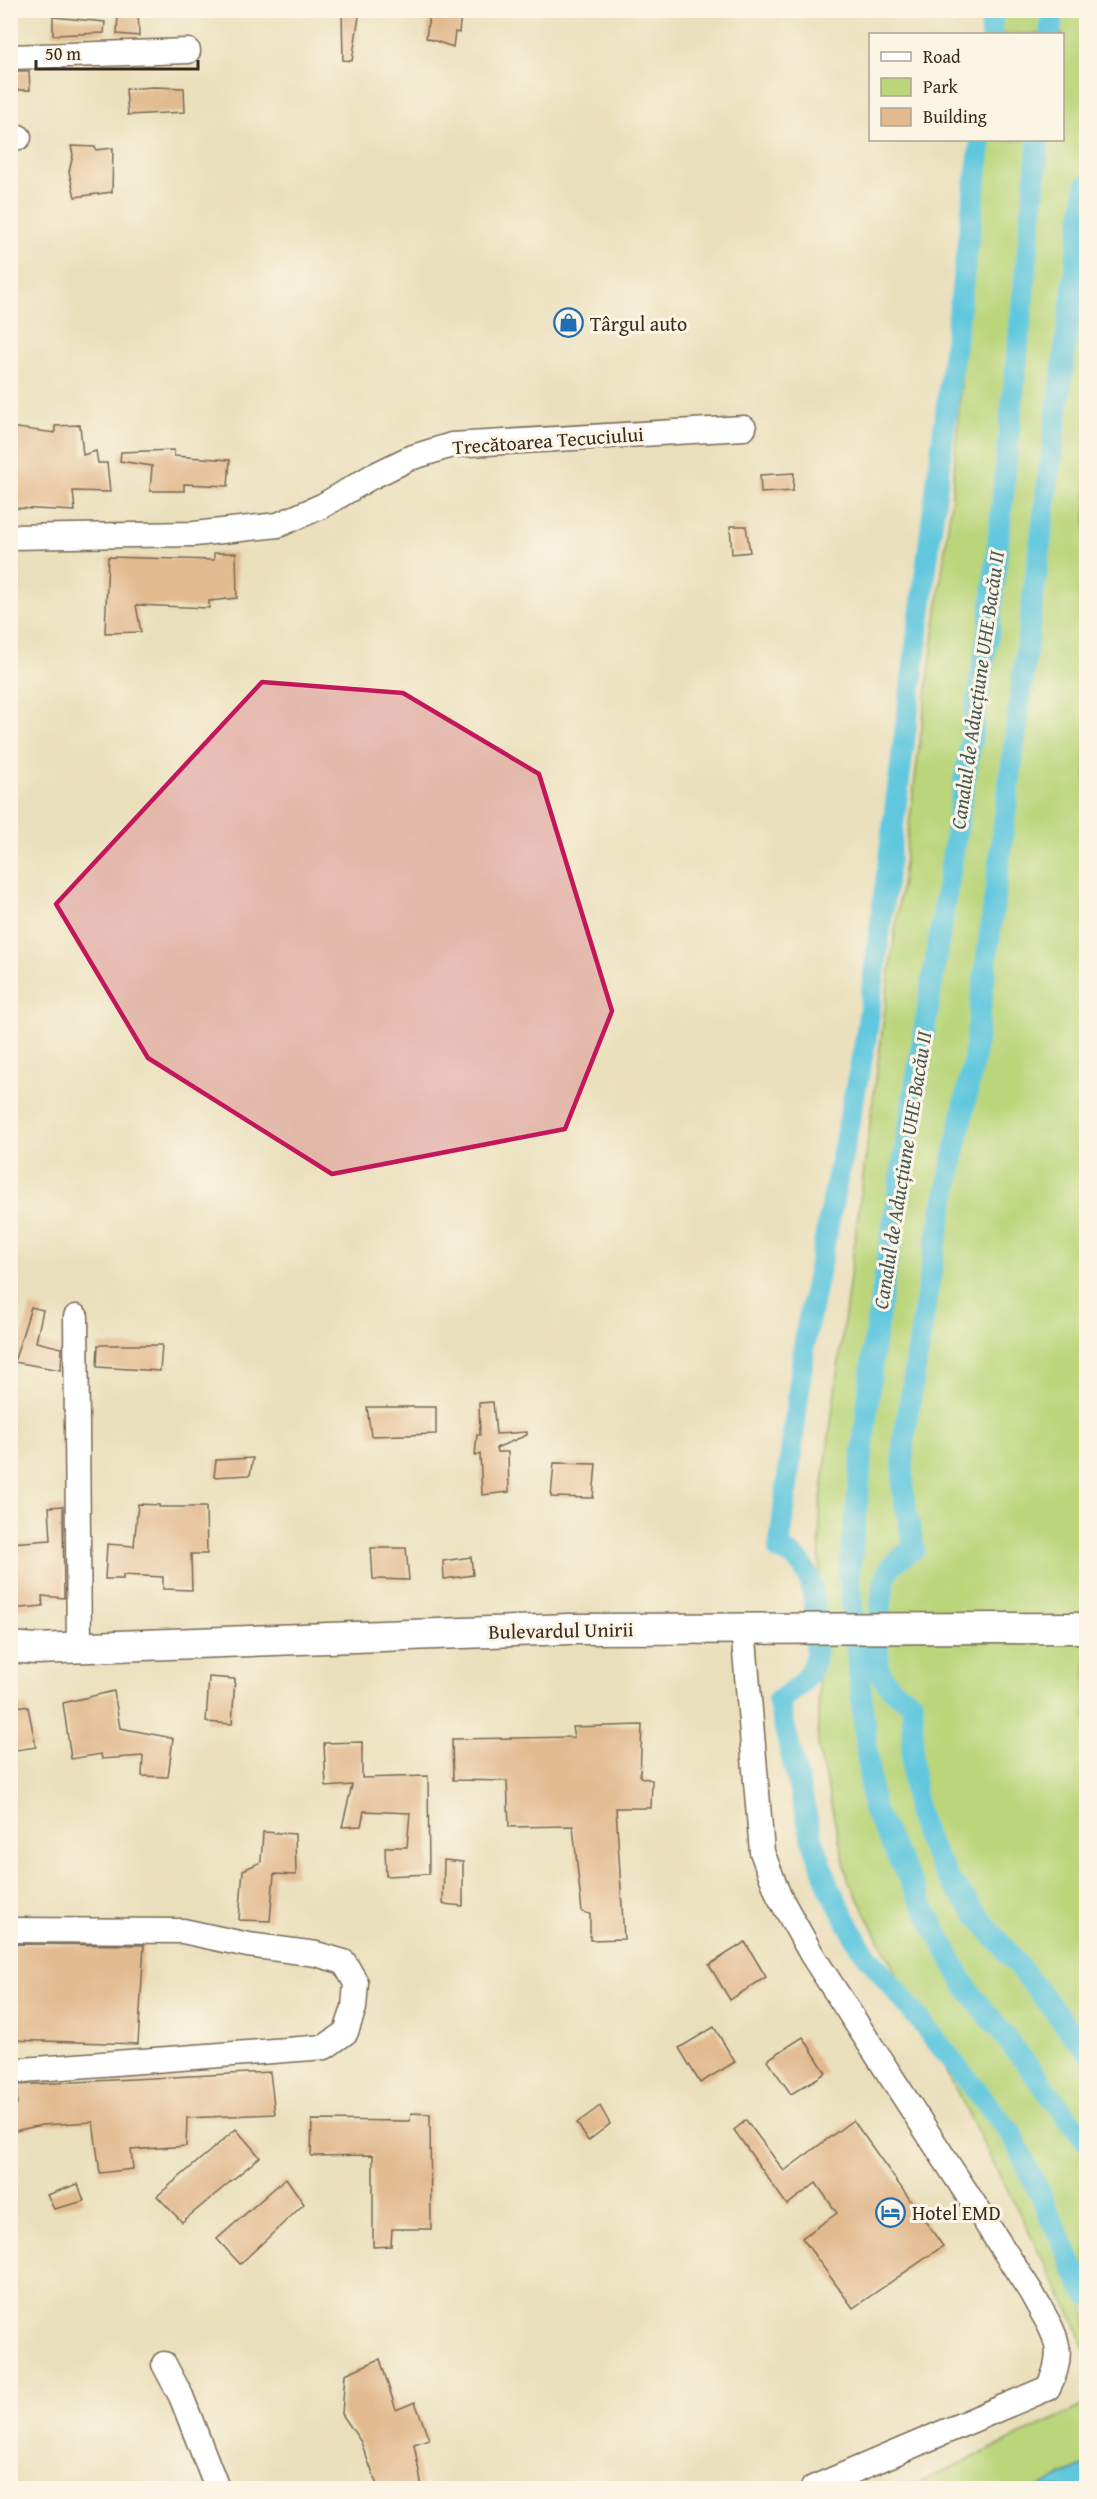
<svg xmlns="http://www.w3.org/2000/svg" width="1097" height="2499" font-family="'Gentium Book Plus',serif">
<style>
.green{fill:#bad57a;stroke:#7a804c;stroke-width:1.5}
.water{fill:#61c7de;stroke:#4e787e;stroke-width:1.5}
.lines{fill:none;stroke-linecap:round;stroke-linejoin:round}
.canal{stroke:#61c7de;stroke-width:22}
.building{fill:#e2ba8f}
.minor-casing{stroke:#786955;stroke-width:27}
.major-casing{stroke:#786955;stroke-width:33}
.minor{stroke:#fff;stroke-width:24}
.major{stroke:#fff;stroke-width:30}
.marked{fill:#c2185b;fill-opacity:0.2;stroke:#c2185b;stroke-width:4.5;stroke-linejoin:round}
.labels{text-anchor:middle;dominant-baseline:central;stroke-width:6;stroke-linejoin:round;paint-order:stroke}
.poi-label{font-size:20px;fill:#3b2a1e;stroke:#fcf5e5;text-anchor:start}
.street-label{font-size:20px;fill:#3b2a1e;stroke:#fcf5e5}
.water-label{font-size:21px;font-style:italic;fill:#465958;stroke:#fcf5e5}
</style>
<rect width="100%" height="100%" fill="#fcf5e5"/>
<filter id="ink" filterUnits="userSpaceOnUse"><feTurbulence type="fractalNoise" baseFrequency=".0167" numOctaves="2"/><feDisplacementMap in="SourceGraphic" scale="12" xChannelSelector="R" yChannelSelector="G"/><feConvolveMatrix kernelMatrix="1 2 1 2 8 2 1 2 1" color-interpolation-filters="sRGB"/></filter>
<filter id="wash" filterUnits="userSpaceOnUse"><feTurbulence type="fractalNoise" baseFrequency=".008" numOctaves="4" result="noise"/><feDisplacementMap in="SourceGraphic" scale="24" xChannelSelector="R" yChannelSelector="G"/><feGaussianBlur stdDeviation="1.35" result="paint"/><feColorMatrix in="noise" values="0 0 0 0 0 0 0 0 0 0 0 0 0 0 0 0 0 1.4 0 .05"/><feComposite in="paint" operator="in"/></filter>
<g filter="url(#wash)">
<rect width="100%" height="100%" fill="#eadfbb"/>
<g class="green">
<polygon points="990,11 1086,11 1086,2353 1076,2324 848,1879 818,1747 820,1506 952,496 980,140 1062,140 1062,34 988,34"/>
<polygon points="1086,2404 1086,2488 909,2488"/>
</g>
<polygon class="water" points="1086,2464 1086,2488 1038,2488"/>
<g class="lines">
<g class="canal">
<polyline points="991,34 993,10"/>
<polyline points="1050,34 1053,10"/>
<path d="M981,140L866,1038L806,1333L779,1550C822,1562 814,1617 816,1653C812,1676 798,1690 778,1700L811,1835L830,1889L859,1945L1013,2136L1086,2294"/>
<polyline points="1039,140 990,622 874,1344 849,1577 873,1809 964,1984 1086,2141"/>
<path d="M1086,186L974,1058L934,1252L903,1444V1493L914,1549C905,1555 895,1560 889,1569C881,1581 876,1651 879,1666C882,1683 898,1695 913,1703C913,1739 910,1778 918,1814C924,1838 937,1860 950,1881L1086,2050"/>
</g>
</g>
<g id="blocks">
<g class="building">
<polygon points="118,10 138,10 139,36 117,34"/>
<polygon points="342,10 360,10 352,61 343,60"/>
<polygon points="430,10 461,10 459,33 455,32 453,47 426,38"/>
<polygon points="53,17 105,22 104,33 53,35"/>
<polygon points="10,71 29,71 30,90 10,90"/>
<polygon points="153,87 184,88 185,112 128,115 126,89"/>
<polygon points="71,146 95,147 96,150 113,148 112,192 75,197 69,172 73,155"/>
<polygon points="80,425 83,455 96,451 98,463 107,463 110,492 73,491 75,511 15,508 14,499 10,501 10,427 55,433 55,426"/>
<polygon points="174,450 174,456 230,460 228,486 184,484 184,491 150,491 152,466 120,461 121,452"/>
<polygon points="794,473 793,491 761,493 760,475"/>
<polygon points="730,526 746,526 750,552 732,554"/>
<polygon points="214,553 236,553 237,598 209,601 209,608 136,605 141,632 105,633 108,557 214,560"/>
<polygon points="31,1307 43,1310 36,1342 62,1348 61,1370 14,1362"/>
<polygon points="98,1345 162,1345 160,1371 97,1367"/>
<polygon points="493,1402 496,1434 527,1432 527,1435 496,1448 497,1452 508,1452 509,1492 482,1495 480,1454 475,1456 477,1435 480,1435 479,1403"/>
<polygon points="367,1407 436,1407 436,1434 371,1436"/>
<polygon points="253,1458 250,1475 214,1477 216,1460"/>
<polygon points="554,1463 596,1464 593,1498 551,1497"/>
<polygon points="138,1504 159,1505 159,1507 206,1507 207,1554 191,1554 192,1590 163,1589 163,1577 123,1575 123,1579 105,1579 107,1544 134,1546"/>
<polygon points="63,1506 64,1598 42,1596 43,1606 10,1609 10,1543 51,1540 49,1507"/>
<polygon points="371,1548 406,1548 409,1580 373,1579"/>
<polygon points="471,1557 473,1575 444,1579 443,1561"/>
<polygon points="209,1677 235,1679 232,1724 206,1722"/>
<polygon points="114,1691 120,1728 173,1738 168,1777 142,1776 143,1756 102,1759 101,1754 71,1759 63,1703"/>
<polygon points="10,1705 28,1707 36,1747 10,1751"/>
<polygon points="642,1725 640,1777 652,1780 651,1808 616,1808 624,1939 590,1940 590,1914 582,1912 573,1826 509,1827 507,1781 453,1780 452,1739 574,1737 572,1727"/>
<polygon points="362,1742 362,1778 428,1776 429,1874 386,1876 385,1847 407,1847 410,1813 364,1811 361,1826 342,1827 352,1785 326,1787 324,1743"/>
<polygon points="263,1832 295,1834 296,1875 274,1874 270,1921 239,1920 243,1870 261,1862"/>
<polygon points="444,1860 463,1862 463,1906 443,1904"/>
<polygon points="745,1942 766,1977 730,2000 709,1965"/>
<polygon points="10,1944 144,1945 138,2044 10,2040"/>
<polygon points="714,2027 735,2062 700,2083 679,2048"/>
<polygon points="803,2037 826,2073 791,2094 767,2060"/>
<polygon points="270,2072 275,2114 187,2118 186,2146 131,2150 133,2169 100,2173 93,2122 42,2125 10,2132 10,2107 17,2105 17,2085"/>
<polygon points="600,2106 610,2124 588,2141 577,2123"/>
<polygon points="411,2113 430,2114 431,2229 392,2229 391,2246 373,2247 373,2155 311,2156 312,2120 410,2121"/>
<polygon points="746,2120 784,2171 853,2120 943,2246 853,2308 802,2238 837,2213 816,2183 787,2205 734,2130"/>
<polygon points="236,2129 260,2157 182,2222 157,2196"/>
<polygon points="286,2178 304,2204 240,2264 217,2239"/>
<polygon points="78,2184 84,2201 54,2209 47,2195"/>
<polygon points="380,2359 396,2410 415,2402 429,2439 414,2444 422,2488 378,2488 361,2442 342,2414 345,2374"/>
</g>
</g>
</g>
<g filter="url(#ink)">
<use href="#blocks" fill-opacity="0" stroke="#786955" stroke-width="1.5"/>
<g class="lines">
<defs>
<g id="minor">
<polyline points="10,57 188,51"/>
<polyline points="10,138 19,137"/>
<polyline points="10,537 194,534 278,525 322,506 371,477 410,458 452,445 744,428"/>
<polyline points="76,1317 79,1647"/>
<path d="M743,1628L762,1852L779,1896L812,1955L1031,2292C1051,2330 1070,2346 1048,2388L813,2488"/>
<polyline points="10,1930 183,1931 248,1945 316,1954 344,1962 356,1983 354,2008 346,2032 325,2047 10,2071"/>
<polyline points="164,2364 181,2396 217,2488"/>
</g>
<polyline id="major" points="10,1647 36,1649 569,1629 1086,1628"/>
</defs>
<use href="#minor" class="minor-casing"/>
<use href="#major" class="major-casing"/>
<use href="#minor" class="minor"/>
<use href="#major" class="major"/>
</g>
</g>
<path class="marked" d="M262,682L403,693L539,774L612,1011L565,1129L332,1174L148,1058L56,904Z"/>
<defs>
<symbol id="shop-ring" viewBox="-11 -11 22 22"><circle r="9.5" fill="#fcf5e5" stroke="#1f6fb2" stroke-width="1.5"/><path d="M-5-2.5h2.3a2.7 3.5 0 0 1 5.4 0H5L5.5 6h-11ZM-1.5-2.5h3a1.5 2.3 0 0 0-3 0Z" fill="#1f6fb2"/></symbol>
<symbol id="hotel-ring" viewBox="-11 -11 22 22"><circle r="9.5" fill="#fcf5e5" stroke="#1f6fb2" stroke-width="1.5"/><path d="M-6-4.5h1.5V1H6V5H4.5V3h-9V5H-6ZM-4 0a1.8 1.8 0 1 1 3.6 0ZM.5 0V-2.5h3Q6-2.5 6 0Z" fill="#1f6fb2"/></symbol>
</defs>
<g fill-rule="evenodd">
<use href="#shop-ring" x="552" y="306" width="33" height="33"/>
<use href="#hotel-ring" x="874" y="2196" width="33" height="33"/>
</g>
<g class="labels">
<g class="poi-label">
<text x="590" y="323">Târgul auto</text>
<text x="912" y="2212">Hotel EMD</text>
</g>
<g class="street-label">
<text transform="translate(548 440) rotate(-4)">Trecătoarea Tecuciului</text>
<text transform="translate(561 1630) rotate(-1)">Bulevardul Unirii</text>
</g>
<g class="water-label">
<text transform="translate(977 690) rotate(-82)">Canalul de Aducțiune UHE Bacău II</text>
<text transform="translate(902 1170) rotate(-81)">Canalul de Aducțiune UHE Bacău II</text>
</g>
</g>
<rect width="1097" height="2499" fill="none" stroke="#fcf5e5" stroke-width="36"/>
<rect x="869" y="33" width="195" height="108" fill="#fcf5e5" stroke="#afa495" stroke-width="1.5"/>
<rect x="881" y="52" width="30" height="9" fill="#ffffff" stroke="#afa495" stroke-width="1.5"/>
<text x="923" y="63" font-size="18" fill="#3b2a1e">Road</text>
<rect x="881" y="78" width="30" height="18" fill="#bad57a" stroke="#afa495" stroke-width="1.5"/>
<text x="923" y="93" font-size="18" fill="#3b2a1e">Park</text>
<rect x="881" y="108" width="30" height="18" fill="#e2ba8f" stroke="#afa495" stroke-width="1.5"/>
<text x="923" y="123" font-size="18" fill="#3b2a1e">Building</text>
<path d="M36 60v9h162v-9" fill="none" stroke="#3b2a1e" stroke-width="3"/>
<text x="45" y="60" font-size="18" fill="#3b2a1e" stroke="#fcf5e5" stroke-width="4.5" paint-order="stroke">50 m</text>
</svg>
